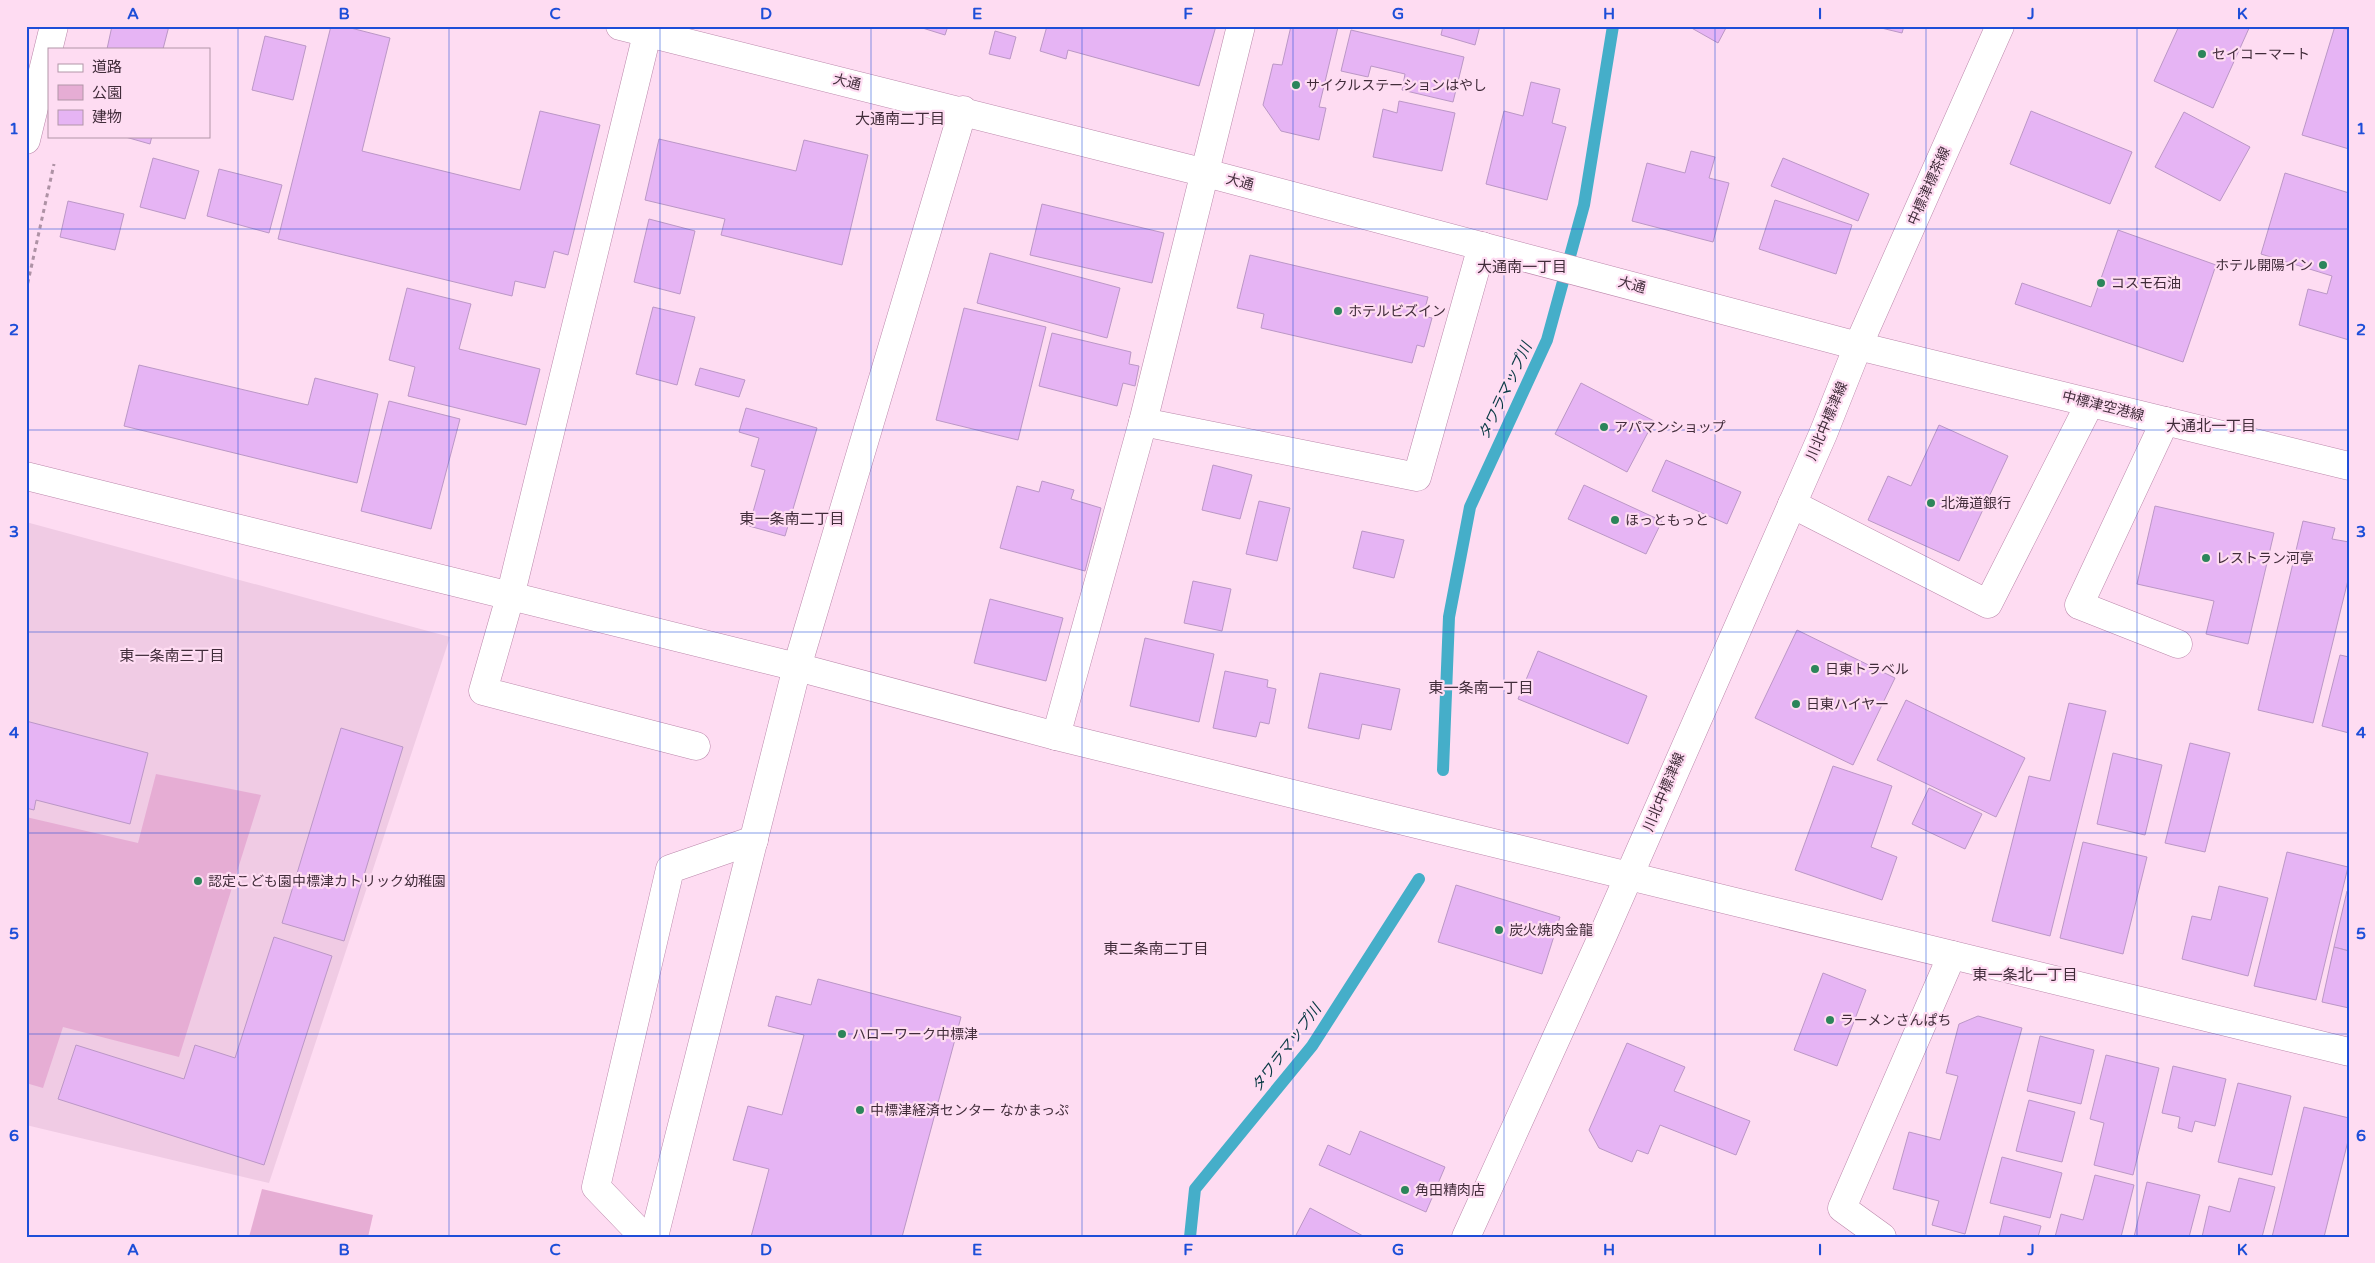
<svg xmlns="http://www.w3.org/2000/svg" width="2375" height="1263" font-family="'Varela Round','Noto Sans JP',sans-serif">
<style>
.built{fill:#f0cbe4}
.green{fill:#e6add4}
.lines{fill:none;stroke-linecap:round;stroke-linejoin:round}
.stream{stroke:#45aec9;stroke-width:12}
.building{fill:#e6b4f4;stroke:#bb97c6}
.minor-casing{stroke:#bb88ab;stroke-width:29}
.major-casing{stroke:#bb88ab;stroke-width:29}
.path{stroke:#ae92a5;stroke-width:3;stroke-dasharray:4 4;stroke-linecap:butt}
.minor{stroke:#fff;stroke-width:28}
.major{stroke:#fff;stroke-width:28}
.grid{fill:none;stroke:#1d4ed8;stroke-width:1;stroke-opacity:0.55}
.poi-dot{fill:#2c855a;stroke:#fedcf2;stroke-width:2}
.labels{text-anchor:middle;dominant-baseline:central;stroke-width:4.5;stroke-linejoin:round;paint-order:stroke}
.poi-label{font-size:14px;fill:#412c3a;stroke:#fedcf2;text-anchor:start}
.street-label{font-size:14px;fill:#412c3a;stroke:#fedcf2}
.neighbourhood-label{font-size:15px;fill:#412c3a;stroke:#fedcf2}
.water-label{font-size:15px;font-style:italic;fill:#053742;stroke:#fedcf2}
.neatline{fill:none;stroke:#1d4ed8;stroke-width:2}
.grid-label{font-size:16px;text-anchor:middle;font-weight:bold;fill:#1d4ed8}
</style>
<rect width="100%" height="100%" fill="#fedcf2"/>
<polygon class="built" points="26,522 450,637 269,1183 26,1125"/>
<g class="green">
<polygon points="156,774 261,795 179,1057 63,1027 43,1088 26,1083 26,817 138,843"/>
<polygon points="262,1189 373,1215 368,1237 249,1237"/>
</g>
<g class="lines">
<g class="stream">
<polyline points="1443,770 1449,617 1470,507 1547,340 1584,205 1613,26"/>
<polyline points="1190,1237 1195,1189 1312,1046 1419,879"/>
</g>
</g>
<g class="building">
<polygon points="112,26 169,26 163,49 107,49"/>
<polygon points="331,26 343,26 390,38 362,151 520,190 540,111 600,125 568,255 554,251 545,288 515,281 512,296 278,239"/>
<polygon points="916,26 948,26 945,35"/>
<polygon points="1047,26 1216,26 1199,86 1068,50 1066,59 1040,51"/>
<polygon points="1291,26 1338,27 1319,107 1326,108 1319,140 1281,131 1263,105 1273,64 1282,65"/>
<polygon points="1443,26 1480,26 1475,45 1441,35"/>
<polygon points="1688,26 1727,26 1718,43"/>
<polygon points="1873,26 1904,26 1902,33"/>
<polygon points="2179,26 2250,26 2213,108 2154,81"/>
<polygon points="2335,26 2349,30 2349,149 2302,135"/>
<polygon points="1351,30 1464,57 1453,102 1402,90 1405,74 1371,66 1368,77 1341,71"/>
<polygon points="995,31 1016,37 1010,59 989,54"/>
<polygon points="265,36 306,46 293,100 252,90"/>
<polygon points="1531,82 1560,89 1552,123 1566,127 1547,200 1486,184 1504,111 1523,116"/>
<polygon points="1399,101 1455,113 1442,171 1373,157 1383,109 1397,113"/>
<polygon points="2031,111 2132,152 2110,204 2010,164"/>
<polygon points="2184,112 2250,147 2220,201 2155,167"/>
<polygon points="122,136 152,136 150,144"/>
<polygon points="659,139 796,171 804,140 868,155 842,265 721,235 725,219 645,200"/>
<polygon points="1691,151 1715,157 1709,178 1729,183 1713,242 1632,221 1647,163 1685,173"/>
<polygon points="153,158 199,171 185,219 140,207"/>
<polygon points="1783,158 1869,194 1858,221 1771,186"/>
<polygon points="219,169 282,185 269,233 207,216"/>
<polygon points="2285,173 2349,193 2349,340 2299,325 2308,289 2327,294 2332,276 2261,254"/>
<polygon points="1775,200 1852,225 1836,274 1759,249"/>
<polygon points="68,201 124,214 115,250 60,237"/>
<polygon points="1042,204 1164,233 1152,283 1030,255"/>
<polygon points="649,219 695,231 680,294 634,282"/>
<polygon points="2118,230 2216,265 2183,362 2015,304 2022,283 2091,307"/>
<polygon points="990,253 1120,288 1107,338 977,303"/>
<polygon points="1250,255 1428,297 1423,316 1432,318 1424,347 1417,345 1412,363 1261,328 1264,314 1237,308"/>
<polygon points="407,288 471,304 459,349 540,369 526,425 408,396 415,367 389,360"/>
<polygon points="653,307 695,317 677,385 636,374"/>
<polygon points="964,308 1046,327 1018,440 936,420"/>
<polygon points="1052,333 1131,352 1129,364 1139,366 1135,386 1123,383 1117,406 1039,386"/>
<polygon points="139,365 308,405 315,378 378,394 357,483 124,426"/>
<polygon points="700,368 745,380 739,397 695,385"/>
<polygon points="1581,383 1654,421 1627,472 1555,434"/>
<polygon points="389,401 460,419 431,529 361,511"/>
<polygon points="746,408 817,428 785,536 749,526 765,470 751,466 759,438 739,432"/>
<polygon points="1939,425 2008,456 1959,561 1868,520 1888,476 1911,486"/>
<polygon points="1666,460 1741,492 1727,524 1652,491"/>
<polygon points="1213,465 1252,475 1240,519 1202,510"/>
<polygon points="1042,481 1074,490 1071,499 1101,508 1085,571 1000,548 1017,486 1039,492"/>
<polygon points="1584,485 1662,521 1646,554 1568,519"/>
<polygon points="1259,501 1290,508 1277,561 1246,554"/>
<polygon points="2155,506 2274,533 2248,644 2206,634 2214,601 2137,584"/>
<polygon points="2303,521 2335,528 2332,539 2349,542 2349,576 2313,723 2258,710"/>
<polygon points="1362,531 1404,540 1394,578 1353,568"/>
<polygon points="1193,581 1231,589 1222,631 1184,623"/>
<polygon points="990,599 1063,618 1046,681 974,663"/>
<polygon points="1797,630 1895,678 1853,765 1755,718"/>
<polygon points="1145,638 1214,654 1199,722 1130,706"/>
<polygon points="1538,651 1647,696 1628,744 1518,699"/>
<polygon points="2340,655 2349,657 2349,733 2322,726"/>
<polygon points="1225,671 1268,680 1267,687 1276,689 1269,724 1260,722 1256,737 1213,728"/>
<polygon points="1320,673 1400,689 1391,730 1362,724 1359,739 1308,728"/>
<polygon points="1906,700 2025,758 1996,817 1877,760"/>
<polygon points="2069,703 2106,711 2050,936 1992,921 2029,776 2050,781"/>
<polygon points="26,721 148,753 130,824 36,800 34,810 26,808"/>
<polygon points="341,728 403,747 344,941 282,923"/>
<polygon points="2190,743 2230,753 2205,852 2165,843"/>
<polygon points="2113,753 2162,765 2145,835 2097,824"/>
<polygon points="1833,766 1892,786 1871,847 1897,857 1882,900 1795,870"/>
<polygon points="1929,788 1982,814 1965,849 1912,824"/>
<polygon points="2083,842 2147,857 2123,954 2060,938"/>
<polygon points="2287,852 2348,867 2316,1000 2254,986"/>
<polygon points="1456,885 1560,917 1542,974 1438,942"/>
<polygon points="2219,886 2268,898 2248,976 2182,959 2192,916 2211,920"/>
<polygon points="2347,891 2349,892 2349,951 2334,947"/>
<polygon points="274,937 332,956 264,1165 58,1099 76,1045 184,1079 195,1045 235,1058"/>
<polygon points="2334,947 2349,951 2349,1008 2322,1002"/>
<polygon points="1823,973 1866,990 1837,1066 1794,1050"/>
<polygon points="818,979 961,1017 902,1237 751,1237 769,1169 733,1160 748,1106 782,1115 804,1035 768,1026 776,996 811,1005"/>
<polygon points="1978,1016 2022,1028 1965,1234 1932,1225 1939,1201 1893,1189 1909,1132 1940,1140 1958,1076 1946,1073 1959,1024"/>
<polygon points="2040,1036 2094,1050 2081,1104 2027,1091"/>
<polygon points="1627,1043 1685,1067 1674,1091 1750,1121 1736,1155 1660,1125 1648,1154 1637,1150 1632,1162 1599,1148 1589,1130"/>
<polygon points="2106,1055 2159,1068 2133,1175 2094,1165 2104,1123 2090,1119"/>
<polygon points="2173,1066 2226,1079 2215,1126 2195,1121 2192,1132 2178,1128 2180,1117 2162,1113"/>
<polygon points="2238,1083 2291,1096 2272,1175 2218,1162"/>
<polygon points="2029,1100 2075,1112 2062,1162 2016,1151"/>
<polygon points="2304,1107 2349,1118 2349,1137 2324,1237 2272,1237"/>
<polygon points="1360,1131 1445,1167 1426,1212 1319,1165 1328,1145 1350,1155"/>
<polygon points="2002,1157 2062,1173 2050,1218 1990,1203"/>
<polygon points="2095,1175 2134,1185 2121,1237 2055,1237 2061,1214 2083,1220"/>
<polygon points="2239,1178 2275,1187 2262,1237 2202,1237 2209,1206 2230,1212"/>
<polygon points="2147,1182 2200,1195 2189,1237 2134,1237"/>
<polygon points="1310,1208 1365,1237 1295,1237"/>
<polygon points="2004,1216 2041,1226 2038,1237 1999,1237"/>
</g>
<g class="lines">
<defs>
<g id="minor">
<polyline points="649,26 510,597 483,691 696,746"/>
<polyline points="26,140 54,26"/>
<polyline points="2165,421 2079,605 2178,644"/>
<polyline points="1143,422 1417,477 1482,246"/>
<polyline points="26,476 797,667 1056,736 2349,1052"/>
<polyline points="1792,504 1988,604 2090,403"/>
<polyline points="1056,736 1143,422 1241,26"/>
<polyline points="644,1237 596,1187 670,869 754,840"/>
<polyline points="654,1237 797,667 963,110"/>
<polyline points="1882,1237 1842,1208 1952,955"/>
</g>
<g id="major">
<polyline points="620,26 1206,173 1858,346 2349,466"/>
<polyline points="1466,1237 1603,935 1823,434 1858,346 2000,26"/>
</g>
</defs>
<use href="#minor" class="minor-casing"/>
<use href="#major" class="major-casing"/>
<polyline class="path" points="26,291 54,164"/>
<use href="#minor" class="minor"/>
<use href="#major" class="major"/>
</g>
<path class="grid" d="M238,26V1237M449,26V1237M660,26V1237M871,26V1237M1082,26V1237M1293,26V1237M1504,26V1237M1715,26V1237M1926,26V1237M2137,26V1237M26,229H2349M26,430H2349M26,632H2349M26,833H2349M26,1034H2349"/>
<g class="poi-dot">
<circle cx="2202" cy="54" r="5"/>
<circle cx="1296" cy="85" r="5"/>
<circle cx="2323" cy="265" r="5"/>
<circle cx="2101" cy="283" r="5"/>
<circle cx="1338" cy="311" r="5"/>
<circle cx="1604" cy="427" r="5"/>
<circle cx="1931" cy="503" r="5"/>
<circle cx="1615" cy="520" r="5"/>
<circle cx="2206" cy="558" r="5"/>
<circle cx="1815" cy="669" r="5"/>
<circle cx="1796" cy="704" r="5"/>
<circle cx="198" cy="881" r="5"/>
<circle cx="1499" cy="930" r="5"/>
<circle cx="1830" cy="1020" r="5"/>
<circle cx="842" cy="1034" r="5"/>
<circle cx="860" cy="1110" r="5"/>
<circle cx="1405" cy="1190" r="5"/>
</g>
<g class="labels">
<g class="poi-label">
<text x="2212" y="54">セイコーマート</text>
<text x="1306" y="85">サイクルステーションはやし</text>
<text x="2313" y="265" text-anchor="end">ホテル開陽イン</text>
<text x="2111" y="283">コスモ石油</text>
<text x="1348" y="311">ホテルビズイン</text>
<text x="1614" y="427">アパマンショップ</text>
<text x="1941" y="503">北海道銀行</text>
<text x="1625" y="520">ほっともっと</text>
<text x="2216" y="558">レストラン河亭</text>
<text x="1825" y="669">日東トラベル</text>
<text x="1806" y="704">日東ハイヤー</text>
<text x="208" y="881">認定こども園中標津カトリック幼稚園</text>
<text x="1509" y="930">炭火焼肉金龍</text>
<text x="1840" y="1020">ラーメンさんぱち</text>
<text x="852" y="1034">ハローワーク中標津</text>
<text x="870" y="1110">中標津経済センター なかまっぷ</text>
<text x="1415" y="1190">角田精肉店</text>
</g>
<g class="street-label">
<text transform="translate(847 82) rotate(14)">大通</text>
<text transform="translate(1240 182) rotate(15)">大通</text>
<text transform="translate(1929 186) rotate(-66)">中標津標茶線</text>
<text transform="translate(1632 285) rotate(15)">大通</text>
<text transform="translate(2103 406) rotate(14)">中標津空港線</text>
<text transform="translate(1827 421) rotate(-67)">川北中標津線</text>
<text transform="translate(1664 792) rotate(-67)">川北中標津線</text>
</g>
<g class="neighbourhood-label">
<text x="900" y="119">大通南二丁目</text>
<text x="1522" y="267">大通南一丁目</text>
<text x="2211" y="426">大通北一丁目</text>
<text x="792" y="519">東一条南二丁目</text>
<text x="172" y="656">東一条南三丁目</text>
<text x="1481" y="688">東一条南一丁目</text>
<text x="1156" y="949">東二条南二丁目</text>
<text x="2025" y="975">東一条北一丁目</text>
</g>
<g class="water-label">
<text transform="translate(1505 391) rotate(-65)">タワラマップ川</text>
<text transform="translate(1286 1048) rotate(-53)">タワラマップ川</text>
</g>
</g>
<rect width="2375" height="1263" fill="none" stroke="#fedcf2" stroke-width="55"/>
<rect x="48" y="48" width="162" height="90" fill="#fedcf2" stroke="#b296a8"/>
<rect x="58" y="64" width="25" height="8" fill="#ffffff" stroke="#b296a8"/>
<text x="92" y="72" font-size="15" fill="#412c3a">道路</text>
<rect x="58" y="85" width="25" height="15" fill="#e6add4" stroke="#b296a8"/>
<text x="92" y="98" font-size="15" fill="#412c3a">公園</text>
<rect x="58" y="110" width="25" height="15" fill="#e6b4f4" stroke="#b296a8"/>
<text x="92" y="122" font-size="15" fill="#412c3a">建物</text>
<rect x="28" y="28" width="2320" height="1208" class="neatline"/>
<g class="grid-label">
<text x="133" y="19">A</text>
<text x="344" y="19">B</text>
<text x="555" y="19">C</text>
<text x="766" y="19">D</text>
<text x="977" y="19">E</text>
<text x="1188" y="19">F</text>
<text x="1398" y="19">G</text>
<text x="1609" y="19">H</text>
<text x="1820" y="19">I</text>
<text x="2031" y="19">J</text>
<text x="2242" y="19">K</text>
<text x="14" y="134">1</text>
<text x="2361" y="134">1</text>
<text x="14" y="335">2</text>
<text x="2361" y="335">2</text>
<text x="14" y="537">3</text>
<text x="2361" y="537">3</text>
<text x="14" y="738">4</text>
<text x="2361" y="738">4</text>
<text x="14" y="939">5</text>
<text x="2361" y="939">5</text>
<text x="14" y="1141">6</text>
<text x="2361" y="1141">6</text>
<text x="133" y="1255">A</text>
<text x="344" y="1255">B</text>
<text x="555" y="1255">C</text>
<text x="766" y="1255">D</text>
<text x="977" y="1255">E</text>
<text x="1188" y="1255">F</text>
<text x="1398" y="1255">G</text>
<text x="1609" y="1255">H</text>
<text x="1820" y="1255">I</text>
<text x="2031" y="1255">J</text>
<text x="2242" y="1255">K</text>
</g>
</svg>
